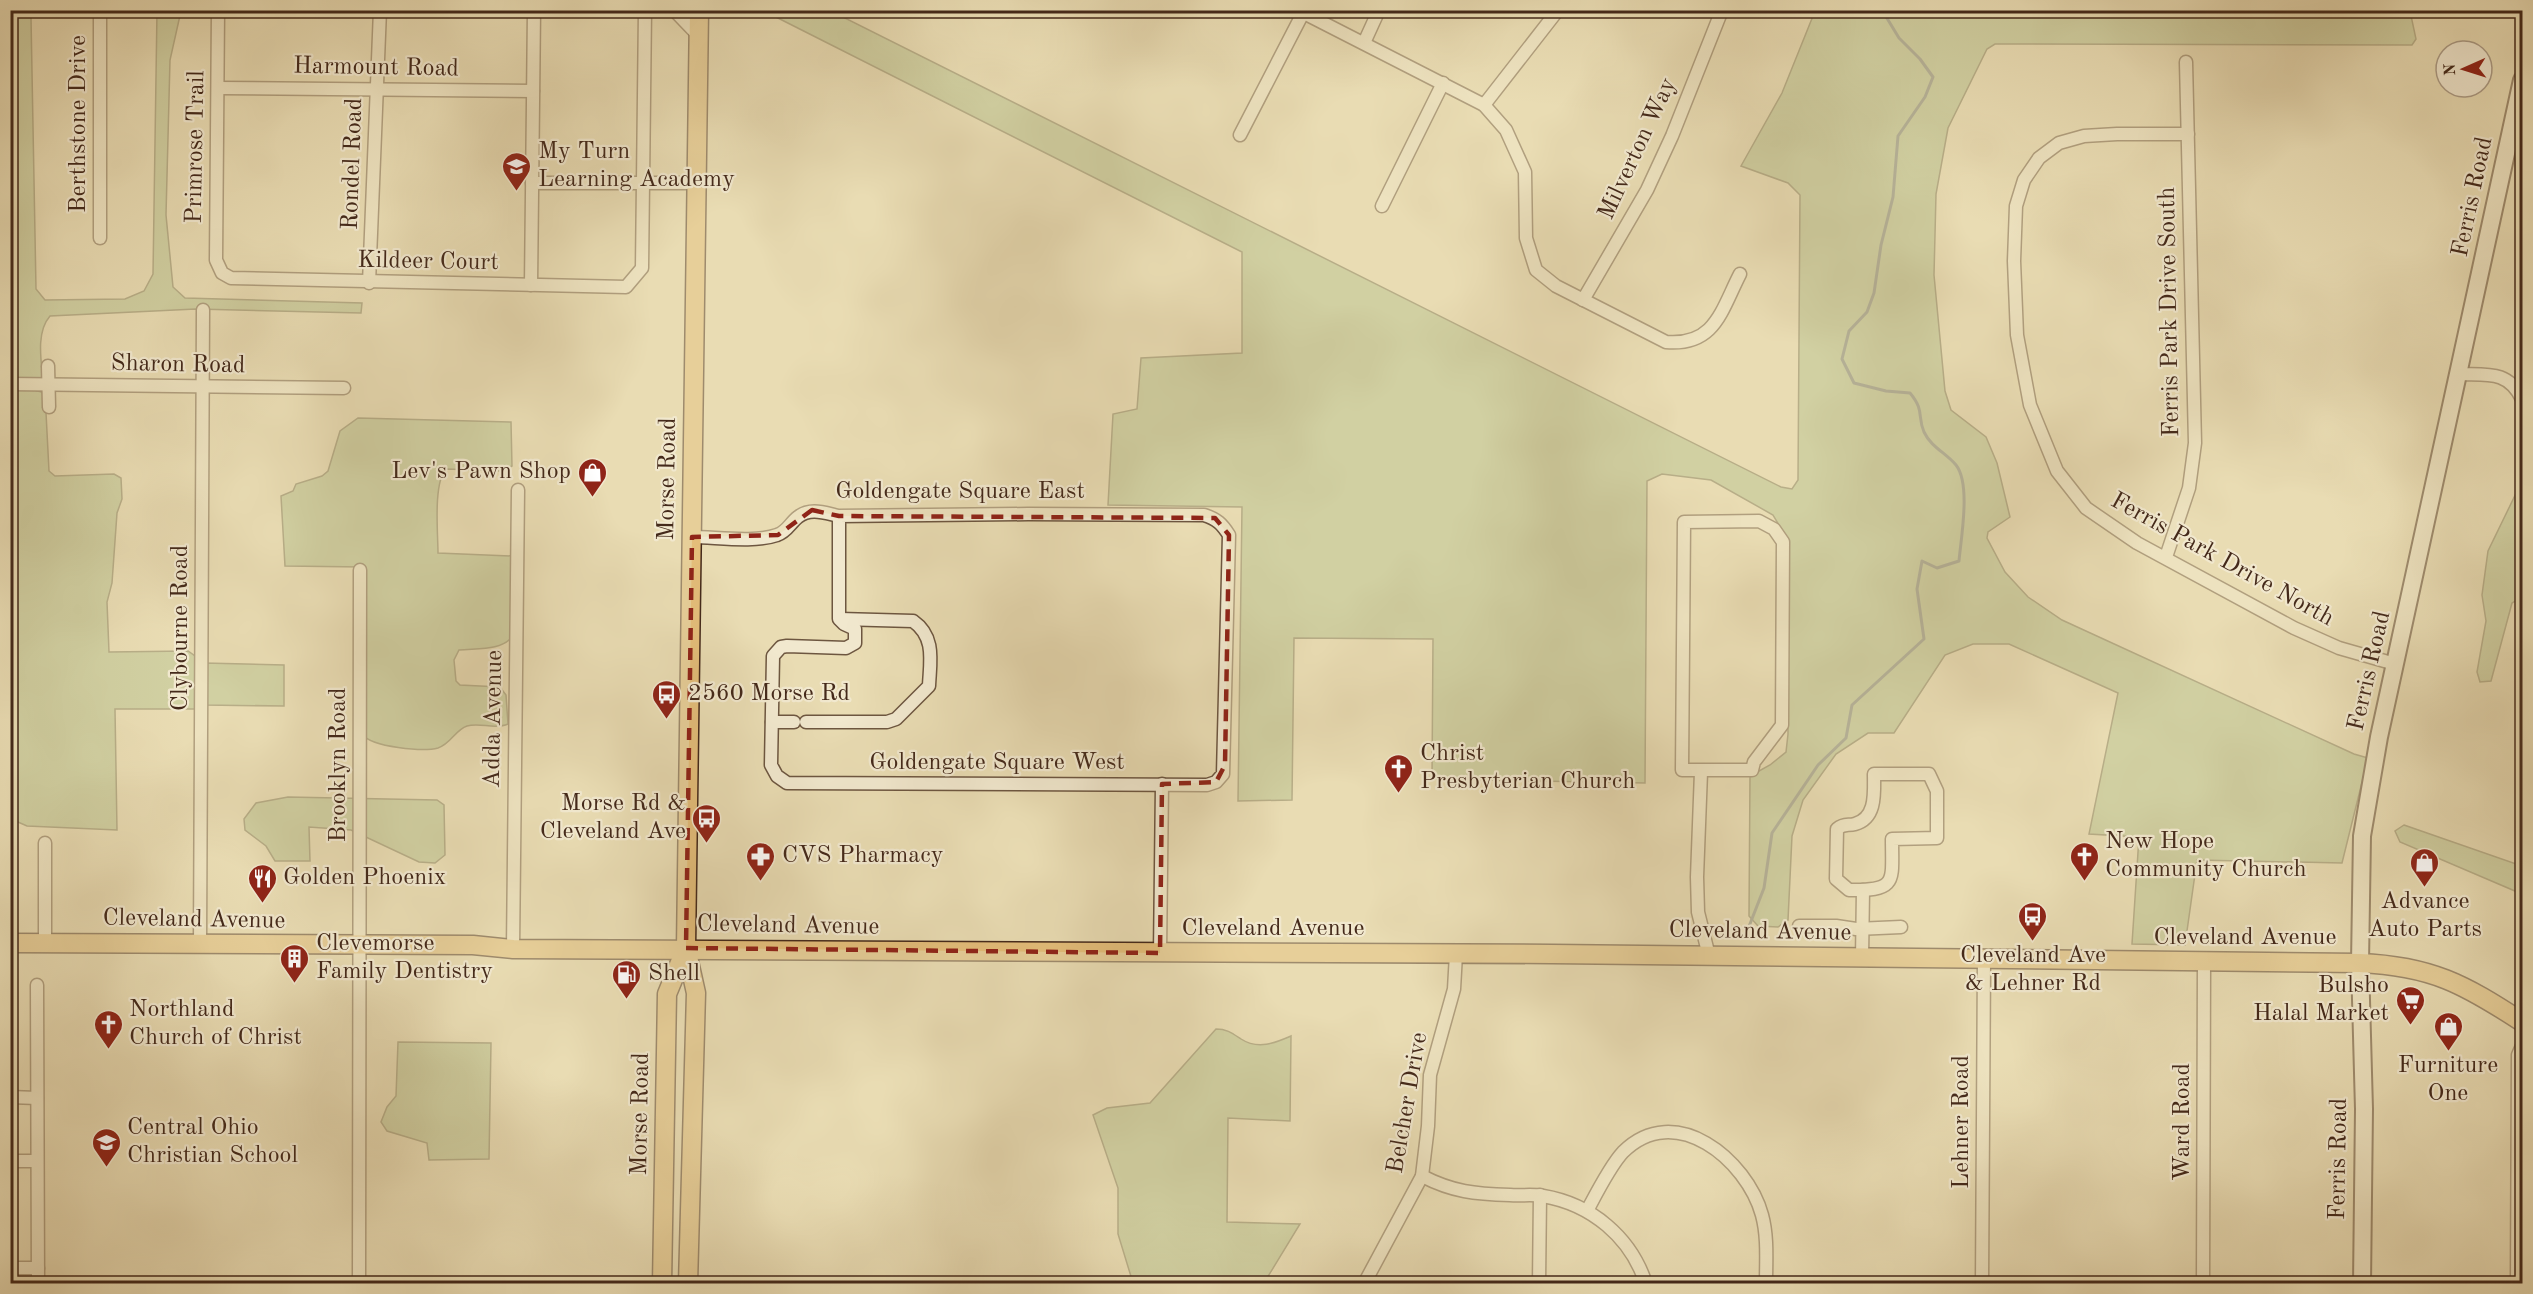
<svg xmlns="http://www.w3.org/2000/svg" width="2533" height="1294" font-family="'Old Standard TT',serif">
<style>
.green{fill:#b3c18f;stroke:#7c7554;stroke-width:1.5}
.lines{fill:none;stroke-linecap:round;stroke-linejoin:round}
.stream{stroke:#797f79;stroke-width:3}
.street-casing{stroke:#6d5640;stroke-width:15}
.secondary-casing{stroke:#44291a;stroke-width:20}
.primary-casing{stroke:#44291a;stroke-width:21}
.street{stroke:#f1e8ce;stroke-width:12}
.secondary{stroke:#f1e8ce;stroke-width:16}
.primary{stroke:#e4be7a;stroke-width:18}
.marked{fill:none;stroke:#8f2418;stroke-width:4.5;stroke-dasharray:12 8;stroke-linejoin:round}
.labels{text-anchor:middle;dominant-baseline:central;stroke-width:4.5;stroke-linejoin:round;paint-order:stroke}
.street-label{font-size:24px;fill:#44291a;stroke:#f1e8ce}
.poi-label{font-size:24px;fill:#44291a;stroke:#f1e8ce;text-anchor:start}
</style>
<rect width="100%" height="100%" fill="#e9dcb3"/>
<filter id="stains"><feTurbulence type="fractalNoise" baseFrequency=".00333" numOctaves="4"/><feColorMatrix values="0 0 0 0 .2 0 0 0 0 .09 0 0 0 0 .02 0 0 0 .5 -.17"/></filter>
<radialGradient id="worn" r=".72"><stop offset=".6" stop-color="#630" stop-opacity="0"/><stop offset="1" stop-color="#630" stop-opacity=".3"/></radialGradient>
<g class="green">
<path d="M11,11H27L31,18L36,289L45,300L125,299L144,291L153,274L157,11H181L170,60L166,215L173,287L185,298L362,303L361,313L196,309L50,316C36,332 41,360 43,380H11Z"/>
<polygon points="764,11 831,11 1781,487 1792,489 1798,480 1800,195 1788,183 1741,166 1782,93 1815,11 2410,11 2416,39 2412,45 1995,44 1987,49 1948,128 1936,194 1934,275 1945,391 1951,410 1986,437 1997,463 2010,517 1988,532 1987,538 2005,572 2028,597 2062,620 2354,754 2368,758 2342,863 2197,860 2185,945 2132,944 2139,837 2089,834 2118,693 2009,644 1973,644 1945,655 1894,733 1868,733 1836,754 1803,800 1792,836 1788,920 1778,927 1758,926 1749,916 1750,776 1770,765 1786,752 1788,734 1786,537 1773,515 1711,480 1662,474 1647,481 1645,783 1432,779 1433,639 1294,638 1292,800 1238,801 1242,507 1108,505 1113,414 1137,409 1141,358 1242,353 1242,252"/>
<polygon points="11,390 34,390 45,393 49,471 55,476 114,474 121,478 122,499 117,513 112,583 107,602 109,652 188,651 195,656 197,709 115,709 117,830 27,826 11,819"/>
<path d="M358,418L511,422L512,466L503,471L446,469C433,483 438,534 438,553L513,556V636C501,651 478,648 459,650L454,660L456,681L460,685L500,687L506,695L508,724C495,730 480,722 467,726C455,730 451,744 438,748C423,752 372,747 363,735V567L285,566L281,496L293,491L296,484L322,476L328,471L340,431Z"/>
<polygon points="2522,481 2522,597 2512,603 2491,681 2480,682 2477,672 2486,621 2482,595 2488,551"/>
<polygon points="204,663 284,665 284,706 204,705"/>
<polygon points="288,797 437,800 444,805 445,855 435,863 419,862 351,830 309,827 310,861 275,861 266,846 245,830 244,819 256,803"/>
<polygon points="2404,825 2522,866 2522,894 2400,842 2395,831"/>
<path d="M1216,1029C1227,1029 1232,1033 1241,1039C1258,1050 1275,1043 1291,1036L1290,1121L1228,1118L1227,1222L1300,1224L1264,1283H1133L1118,1234V1188L1093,1115L1107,1108L1150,1103Z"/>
<polygon points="398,1042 491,1043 489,1159 429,1160 427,1143 387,1131 381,1122 387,1107 396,1096"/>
</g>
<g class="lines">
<path class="stream" d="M1748,929L1764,888L1772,833L1818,765L1846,738L1852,705L1924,639L1917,589L1922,561L1937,568L1959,561C1961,538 1971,484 1956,465C1946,453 1931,447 1924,432C1917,416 1925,411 1910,393L1886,391L1854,383L1842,359L1849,331L1867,312L1874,293L1881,245L1893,197L1898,136L1925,97L1933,77L1920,59L1899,38L1882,10"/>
<defs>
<g id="street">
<polyline points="100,10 100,238"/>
<polyline points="218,10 216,260 222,273 231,278 626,287 642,268 645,10"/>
<polyline points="674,10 698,35"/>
<path d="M1298,10L1484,105L1506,130L1525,172L1526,238L1536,270L1556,286L1666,342C1715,346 1721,311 1740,274"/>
<polyline points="1364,43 1379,10"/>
<polyline points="219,88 533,91"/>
<polyline points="1484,105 1558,10"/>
<polyline points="2188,134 2117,134 2084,136 2059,143 2039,158 2024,180 2016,206 2014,261 2017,335 2030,405 2057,471 2086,508 2137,543 2294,628 2339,648 2395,664"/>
<polyline points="1240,135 1303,13"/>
<polyline points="532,183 695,183"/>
<polyline points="1382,206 1443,83"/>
<polyline points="369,283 380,10"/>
<polyline points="531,285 534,10"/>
<polyline points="1583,300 1647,190 1672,136 1722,10"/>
<polyline points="48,366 49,407"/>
<path d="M2459,374C2487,375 2508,370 2522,399"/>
<polyline points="10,384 344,388"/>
<polygon points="1759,521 1774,529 1783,542 1782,725 1754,762 1752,770 1682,770 1684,522"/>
<path d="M692,537C716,537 754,543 777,535C787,532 790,523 798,517C810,507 825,513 839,516L1028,514L1204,515C1217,519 1222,524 1229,535L1223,774L1216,782L1207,785L787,783L777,776L771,765L773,656L781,647L787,646L846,648L855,643V629L844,624L839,619V516"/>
<polyline points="2166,557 2189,488 2195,443 2186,62"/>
<polyline points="772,722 794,722"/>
<path d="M806,722H887L896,719L929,686C930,662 936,637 913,621L840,619"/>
<polyline points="1701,772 1697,877 1698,912 1709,956"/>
<path d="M1874,774H1929L1937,791V838L1892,839C1892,882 1898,891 1849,890L1836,879L1837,829C1844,823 1848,826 1855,824C1877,818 1874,792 1874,774Z"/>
<polyline points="1799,926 1836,926 1856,929 1901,927"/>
<polyline points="45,943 45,843"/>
<polyline points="200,945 203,310"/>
<polyline points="513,949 518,490"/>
<polyline points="1160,953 1162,784"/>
<polyline points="1862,958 1863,890"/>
<polyline points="37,985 38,1284"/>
<polyline points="10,1097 37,1098"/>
<polyline points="10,1161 37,1161"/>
<path d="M1422,1176C1453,1192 1475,1194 1510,1195C1521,1196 1532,1194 1543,1196C1591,1204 1631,1237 1646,1284"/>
<path d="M1587,1211C1596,1194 1610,1166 1623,1152C1675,1100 1747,1160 1762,1215C1768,1237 1766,1261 1766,1284"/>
<polyline points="10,1268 38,1268"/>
<polyline points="359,1284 360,570"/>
<polyline points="1364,1284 1422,1176 1428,1126 1430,1075 1454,989 1456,954"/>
<polyline points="1539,1284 1540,1195"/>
<polyline points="1982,1284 1984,959"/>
<polyline points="2203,1284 2204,962"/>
<polyline points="2517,1284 2518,1055 2522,1046"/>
</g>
<polyline id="secondary" points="2362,1284 2364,1109 2360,963 2362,836 2379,737 2522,80"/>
<g id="primary">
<path d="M10,943L473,945L513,949L1552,954L2360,963C2431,966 2464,984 2522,1022"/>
<polyline points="662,1284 667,994 686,948"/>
<polyline points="688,1284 696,993 686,948 699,10"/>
</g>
</defs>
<use href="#street" class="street-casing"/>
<use href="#secondary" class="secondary-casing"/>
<use href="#primary" class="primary-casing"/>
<use href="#street" class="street"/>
<use href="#secondary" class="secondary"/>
<use href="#primary" class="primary"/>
</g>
<path d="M0 0H2533V1294H0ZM812,510L839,516L1215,518L1229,535L1225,765L1216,782L1162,784L1160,953L686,948L692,537L778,535Z" fill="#e9dcb3" fill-opacity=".55" fill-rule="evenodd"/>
<path class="marked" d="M812,510L839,516L1215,518L1229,535L1225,765L1216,782L1162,784L1160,953L686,948L692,537L778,535Z"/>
<defs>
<symbol id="school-pin" viewBox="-11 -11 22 30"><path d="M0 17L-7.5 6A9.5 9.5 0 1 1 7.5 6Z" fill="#8f2418" stroke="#f1e8ce"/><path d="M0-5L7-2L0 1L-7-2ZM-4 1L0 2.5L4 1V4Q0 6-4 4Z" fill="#fff"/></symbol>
<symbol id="shop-pin" viewBox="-11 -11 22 30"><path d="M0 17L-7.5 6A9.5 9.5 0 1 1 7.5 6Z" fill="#8f2418" stroke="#f1e8ce"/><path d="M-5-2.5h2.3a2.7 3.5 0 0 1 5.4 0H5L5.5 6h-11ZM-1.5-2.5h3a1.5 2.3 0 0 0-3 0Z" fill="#fff"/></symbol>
<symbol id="bus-pin" viewBox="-11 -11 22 30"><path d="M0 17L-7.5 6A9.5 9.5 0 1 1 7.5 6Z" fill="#8f2418" stroke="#f1e8ce"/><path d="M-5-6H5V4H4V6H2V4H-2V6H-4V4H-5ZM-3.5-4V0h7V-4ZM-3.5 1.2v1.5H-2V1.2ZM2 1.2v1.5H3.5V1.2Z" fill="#fff"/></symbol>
<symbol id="church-pin" viewBox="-11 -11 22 30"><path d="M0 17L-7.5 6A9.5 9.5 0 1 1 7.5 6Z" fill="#8f2418" stroke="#f1e8ce"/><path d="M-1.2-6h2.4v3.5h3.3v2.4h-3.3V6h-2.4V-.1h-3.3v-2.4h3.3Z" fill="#fff"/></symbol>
<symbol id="pharmacy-pin" viewBox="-11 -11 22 30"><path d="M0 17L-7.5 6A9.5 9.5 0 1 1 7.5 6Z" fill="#8f2418" stroke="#f1e8ce"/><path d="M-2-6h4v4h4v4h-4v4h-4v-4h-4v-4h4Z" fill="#fff"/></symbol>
<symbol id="restaurant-pin" viewBox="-11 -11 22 30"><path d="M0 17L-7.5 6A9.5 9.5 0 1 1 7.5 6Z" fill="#8f2418" stroke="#f1e8ce"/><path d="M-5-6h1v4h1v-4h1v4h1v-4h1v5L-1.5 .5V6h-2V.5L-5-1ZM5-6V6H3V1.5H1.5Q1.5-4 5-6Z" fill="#fff"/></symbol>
<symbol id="building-pin" viewBox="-11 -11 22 30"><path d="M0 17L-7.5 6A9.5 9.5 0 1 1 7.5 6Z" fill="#8f2418" stroke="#f1e8ce"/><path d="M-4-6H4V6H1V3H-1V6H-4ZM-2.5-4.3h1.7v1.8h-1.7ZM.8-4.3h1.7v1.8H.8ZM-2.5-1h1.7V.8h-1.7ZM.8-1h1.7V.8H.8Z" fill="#fff"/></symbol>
<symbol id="fuel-pin" viewBox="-11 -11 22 30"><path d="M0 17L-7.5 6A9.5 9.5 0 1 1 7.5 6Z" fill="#8f2418" stroke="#f1e8ce"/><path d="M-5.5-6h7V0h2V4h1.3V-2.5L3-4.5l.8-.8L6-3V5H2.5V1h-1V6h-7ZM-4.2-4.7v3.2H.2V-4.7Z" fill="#fff"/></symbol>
<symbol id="supermarket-pin" viewBox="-11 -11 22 30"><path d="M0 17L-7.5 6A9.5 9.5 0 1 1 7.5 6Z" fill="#8f2418" stroke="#f1e8ce"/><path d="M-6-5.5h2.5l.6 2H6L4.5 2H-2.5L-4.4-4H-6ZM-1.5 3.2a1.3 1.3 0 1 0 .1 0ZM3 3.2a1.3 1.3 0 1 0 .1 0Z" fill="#fff"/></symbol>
</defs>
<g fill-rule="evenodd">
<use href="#school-pin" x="500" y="150" width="33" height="45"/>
<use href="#shop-pin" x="576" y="456" width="33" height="45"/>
<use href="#bus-pin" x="650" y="678" width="33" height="45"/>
<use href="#church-pin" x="1382" y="752" width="33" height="45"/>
<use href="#bus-pin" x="690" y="802" width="33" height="45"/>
<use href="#pharmacy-pin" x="744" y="840" width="33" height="45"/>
<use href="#church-pin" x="2068" y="840" width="33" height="45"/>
<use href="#shop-pin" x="2408" y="846" width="33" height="45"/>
<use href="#restaurant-pin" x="246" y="862" width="33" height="45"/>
<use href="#bus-pin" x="2016" y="900" width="33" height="45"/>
<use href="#building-pin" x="278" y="942" width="33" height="45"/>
<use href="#fuel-pin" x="610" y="958" width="33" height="45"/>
<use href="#supermarket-pin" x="2394" y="984" width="33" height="45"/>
<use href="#church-pin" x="92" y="1008" width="33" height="45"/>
<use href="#shop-pin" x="2432" y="1010" width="33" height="45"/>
<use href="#school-pin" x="90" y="1126" width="33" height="45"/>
</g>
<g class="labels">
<g class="street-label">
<text transform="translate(376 68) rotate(1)">Harmount Road</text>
<text transform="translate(79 124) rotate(-90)">Berthstone Drive</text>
<text transform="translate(196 147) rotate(-89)">Primrose Trail</text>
<text transform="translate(1638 149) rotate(-65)">Milverton Way</text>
<text transform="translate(353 164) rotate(-88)">Rondel Road</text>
<text transform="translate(2473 197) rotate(-78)">Ferris Road</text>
<text transform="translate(428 262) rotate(1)">Kildeer Court</text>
<text transform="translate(2170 312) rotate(-91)">Ferris Park Drive South</text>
<text transform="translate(178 365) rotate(1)">Sharon Road</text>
<text transform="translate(668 479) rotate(-89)">Morse Road</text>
<text x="960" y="492">Goldengate Square East</text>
<text transform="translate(2222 560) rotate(29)">Ferris Park Drive North</text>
<text transform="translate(181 628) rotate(-90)">Clybourne Road</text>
<text transform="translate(2370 671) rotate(-77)">Ferris Road</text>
<text transform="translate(494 719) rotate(-89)">Adda Avenue</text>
<text x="997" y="763">Goldengate Square West</text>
<text transform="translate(339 765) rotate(-90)">Brooklyn Road</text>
<text transform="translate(194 920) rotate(1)">Cleveland Avenue</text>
<text transform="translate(788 926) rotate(1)">Cleveland Avenue</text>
<text x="1273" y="929">Cleveland Avenue</text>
<text transform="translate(1760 932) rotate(1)">Cleveland Avenue</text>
<text x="2245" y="938">Cleveland Avenue</text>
<text transform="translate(1408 1103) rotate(-80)">Belcher Drive</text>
<text transform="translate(641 1114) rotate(-89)">Morse Road</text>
<text transform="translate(1962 1122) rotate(-90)">Lehner Road</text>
<text transform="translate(2183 1122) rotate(-90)">Ward Road</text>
<text transform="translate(2339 1159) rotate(-89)">Ferris Road</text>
</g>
<g class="poi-label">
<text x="538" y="152">My Turn<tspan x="538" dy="28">Learning Academy</tspan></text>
<text x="571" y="472" text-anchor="end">Lev's Pawn Shop</text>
<text x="688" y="694">2560 Morse Rd</text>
<text x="1420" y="754">Christ<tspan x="1420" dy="28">Presbyterian Church</tspan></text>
<text x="686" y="804" text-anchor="end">Morse Rd &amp;<tspan x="686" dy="28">Cleveland Ave</tspan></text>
<text x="2105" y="842">New Hope<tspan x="2105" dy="28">Community Church</tspan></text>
<text x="782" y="856">CVS Pharmacy</text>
<text x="283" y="878">Golden Phoenix</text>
<text x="2425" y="902" text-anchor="middle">Advance<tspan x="2425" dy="28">Auto Parts</tspan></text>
<text x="316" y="944">Clevemorse<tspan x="316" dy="28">Family Dentistry</tspan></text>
<text x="2033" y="956" text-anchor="middle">Cleveland Ave<tspan x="2033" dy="28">&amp; Lehner Rd</tspan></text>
<text x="648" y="974">Shell</text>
<text x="2389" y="986" text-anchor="end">Bulsho<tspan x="2389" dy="28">Halal Market</tspan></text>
<text x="129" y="1010">Northland<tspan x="129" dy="28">Church of Christ</tspan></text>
<text x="2448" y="1066" text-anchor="middle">Furniture<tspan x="2448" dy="28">One</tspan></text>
<text x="127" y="1128">Central Ohio<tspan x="127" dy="28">Christian School</tspan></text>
</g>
</g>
<rect width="2533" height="1294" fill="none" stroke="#e9dcb3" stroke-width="36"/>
<rect x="12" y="12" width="2509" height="1270" fill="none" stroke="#44291a" stroke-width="3"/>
<rect x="18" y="18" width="2497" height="1258" fill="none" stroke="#44291a" stroke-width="1.5"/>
<g transform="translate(2464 69) rotate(267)"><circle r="28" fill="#f1e8ce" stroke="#ac9c86" stroke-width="1.5"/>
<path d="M0-4.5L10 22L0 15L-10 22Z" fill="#8f2418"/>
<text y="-9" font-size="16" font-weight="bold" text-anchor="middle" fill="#44291a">N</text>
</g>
<rect width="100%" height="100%" filter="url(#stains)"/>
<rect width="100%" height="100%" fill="url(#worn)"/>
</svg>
